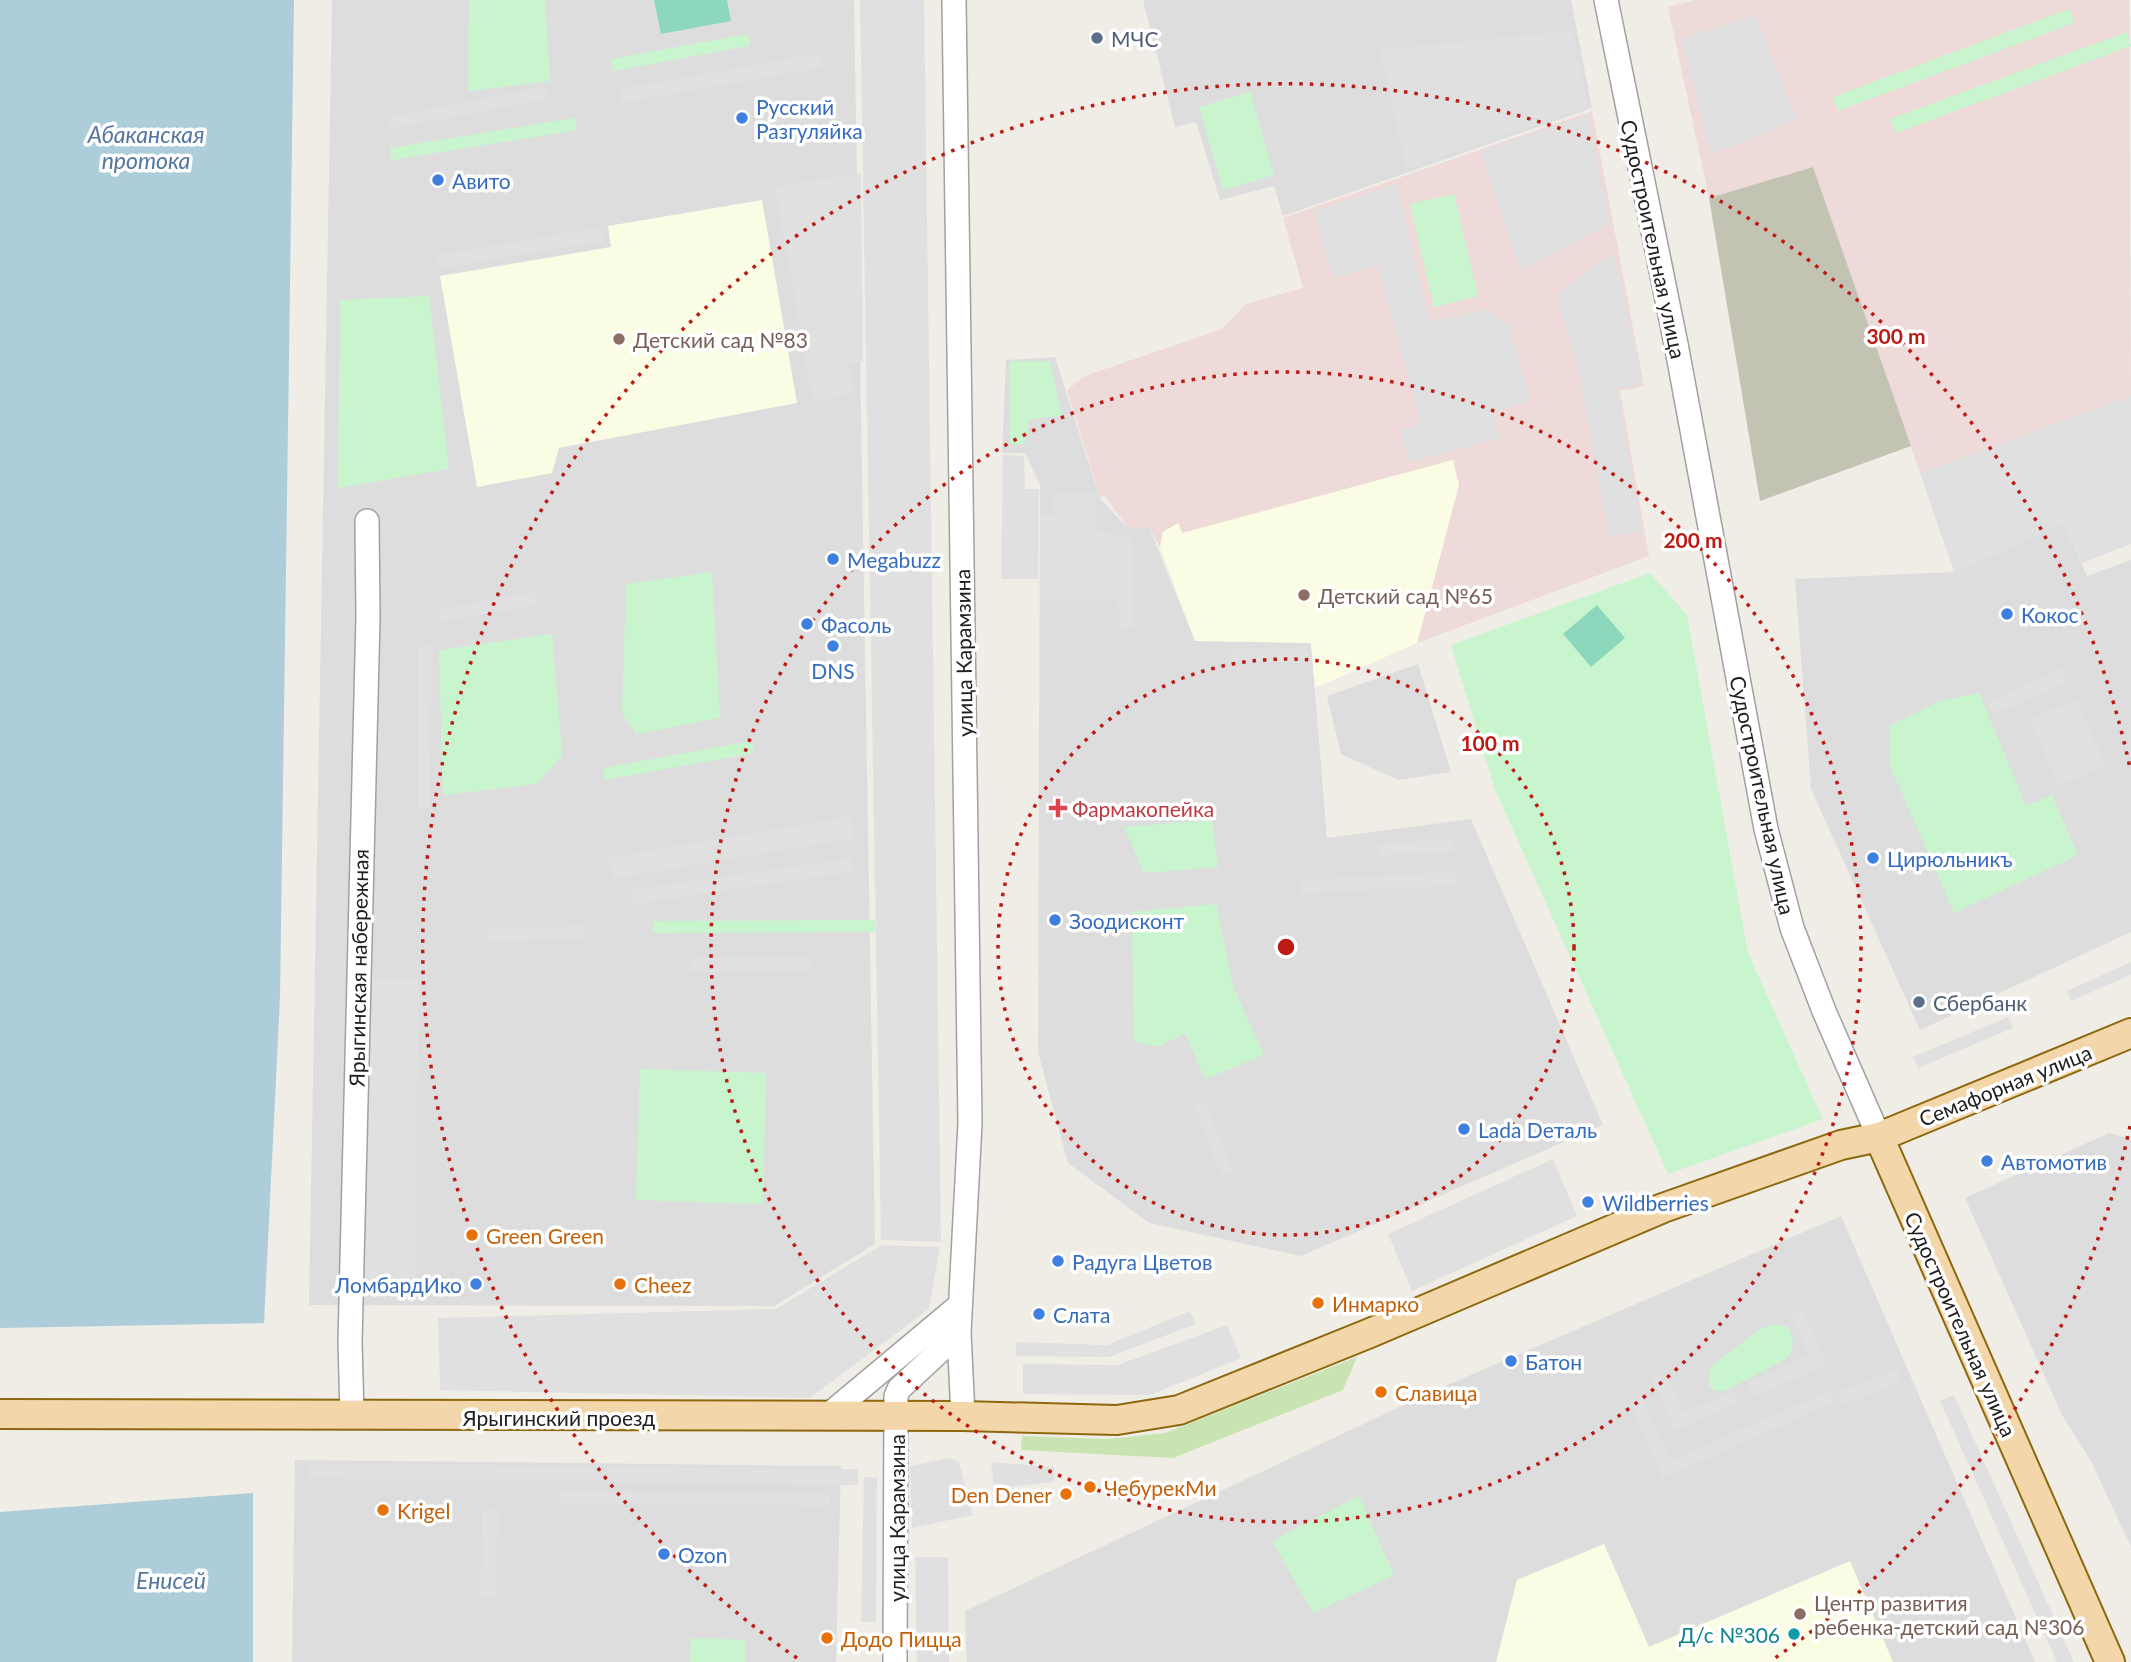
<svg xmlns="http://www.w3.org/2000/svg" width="2131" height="1662" font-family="Lato,sans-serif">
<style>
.residential{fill:#dedddd}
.commercial{fill:#eedad8}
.education{fill:#fbfce4}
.construction{fill:#c3c3b3}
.grass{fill:#c9e4b2}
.park{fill:#c9f5ce}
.pitch{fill:#8dd7bd}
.parking{fill:#e0e0e0}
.water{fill:#accdd9}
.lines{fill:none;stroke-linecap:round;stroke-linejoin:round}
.minor-casing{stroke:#a1a1a1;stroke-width:26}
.major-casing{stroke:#8d680e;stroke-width:32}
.minor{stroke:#fff;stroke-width:23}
.major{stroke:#f3d6a9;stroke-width:28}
.ring{fill:none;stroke:#bd1a13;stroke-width:3.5;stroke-dasharray:3.5 7}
.service-dot{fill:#5c6f8a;stroke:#fff;stroke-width:2.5}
.shop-dot{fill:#3f7fe0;stroke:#fff;stroke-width:2.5}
.education-dot{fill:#8d6e63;stroke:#fff;stroke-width:2.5}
.health-dot{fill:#e0444e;stroke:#fff;stroke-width:2.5}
.food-dot{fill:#e8710a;stroke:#fff;stroke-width:2.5}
.culture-dot{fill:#0f9aa8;stroke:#fff;stroke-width:2.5}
.labels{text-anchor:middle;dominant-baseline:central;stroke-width:7;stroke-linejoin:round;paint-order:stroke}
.service-label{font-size:21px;fill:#4e5e75;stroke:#fff;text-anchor:start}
.shop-label{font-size:21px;fill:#366cbe;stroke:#fff;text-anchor:start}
.street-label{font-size:21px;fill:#202020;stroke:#fff}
.education-label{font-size:21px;fill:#785e54;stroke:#fff;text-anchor:start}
.health-label{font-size:21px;fill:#be3a42;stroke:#fff;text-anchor:start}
.food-label{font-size:21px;fill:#c56008;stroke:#fff;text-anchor:start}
.culture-label{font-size:21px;fill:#0d838f;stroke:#fff;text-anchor:end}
.water-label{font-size:23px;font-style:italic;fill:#5276a0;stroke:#fff}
.centre{fill:#bd1a13;stroke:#fff;stroke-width:3.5}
.ring-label{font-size:21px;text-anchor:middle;font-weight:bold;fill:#bd1a13;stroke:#fff;stroke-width:7;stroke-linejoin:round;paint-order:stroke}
</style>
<rect width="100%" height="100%" fill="#f0ede7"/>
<g class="residential">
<polygon points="332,0 854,0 875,1244 774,1306 309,1305"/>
<polygon points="1143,0 1571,0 1592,108 1283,216 1274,186 1220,200 1196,122 1175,127"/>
<polygon points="1055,357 1100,499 1128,528 1149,527 1195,641 1311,643 1327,838 1471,819 1603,1125 1301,1256 1149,1223 1068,1163 1038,1052 1040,485 1025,453 1002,453 1006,360"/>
<polygon points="2064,523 2087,576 2131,560 2131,932 1920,1030 1811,789 1795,579 1954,572"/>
<polygon points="1418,664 1451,772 1398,780 1341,754 1327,696"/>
<polygon points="2109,1133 2131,1139 2131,1547 2091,1461 2062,1415 1965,1198"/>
<polygon points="1841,1216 2035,1662 967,1662 965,1611 1438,1389"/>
<polygon points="295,1460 841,1466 836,1662 292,1662"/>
</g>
<g class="commercial">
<polygon points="1696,0 2129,0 2131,396 1920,473 1813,167 1709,198 1668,7"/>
<polygon points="1592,111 1644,386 1620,391 1649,556 1417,643 1459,485 1182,533 1179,523 1163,532 1160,547 1149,527 1128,528 1105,496 1100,497 1067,390 1085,376 1222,329 1246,304 1303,288 1283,218"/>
</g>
<g class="education">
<polygon points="762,200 797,403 559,448 552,473 477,487 440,276 611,247 608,226"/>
<polygon points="1453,460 1459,485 1417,643 1315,688 1311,643 1195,641 1160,547 1163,532 1178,523 1182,533"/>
<polygon points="1604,1544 1649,1647 1850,1561 1893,1662 1496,1662 1517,1580"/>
</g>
<polygon class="construction" points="1813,167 1911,446 1760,501 1709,198"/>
<polygon class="grass" points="1357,1357 1343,1390 1173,1458 1021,1450 1022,1436 1108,1439 1165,1433"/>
<g class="park">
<polygon points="469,0 545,0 550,81 468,91"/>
<polygon points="2069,9 2074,23 1838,111 1833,97"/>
<polygon points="2127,32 2131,46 1896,133 1890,119"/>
<polygon points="748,34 750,46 613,71 611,59"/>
<polygon points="1250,92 1274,175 1223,190 1199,107"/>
<polygon points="575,118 577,130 392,160 390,148"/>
<polygon points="1454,194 1478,296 1434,307 1410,204"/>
<polygon points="429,296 449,469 338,488 340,300"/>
<polygon points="1009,361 1050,361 1062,416 1029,419 1025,444 1010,444"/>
<polygon points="712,572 720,718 636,734 622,713 626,584"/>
<polygon points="1650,573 1687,615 1748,953 1823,1119 1668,1174 1495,790 1451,645"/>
<polygon points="552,634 562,755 537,784 443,795 439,650"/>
<polygon points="1979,693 2026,806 2052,795 2078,855 1954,913 1890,765 1889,726 1940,701"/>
<polygon points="751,741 754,753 605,780 603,768"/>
<polygon points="1212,820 1218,867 1144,873 1124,827"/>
<polygon points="1216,904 1233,986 1264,1055 1205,1079 1185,1033 1158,1047 1134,1041 1132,912"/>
<polygon points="875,920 875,932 653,933 653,921"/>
<polygon points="640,1069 766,1073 763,1204 636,1200"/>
<path d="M1773,1325L1787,1326C1794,1339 1796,1346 1786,1359L1725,1391H1717L1709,1386V1372L1713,1365L1761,1328Z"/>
<polygon points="1359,1496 1394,1575 1313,1613 1272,1541"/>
<polygon points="691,1638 745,1640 745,1662 690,1662"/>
</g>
<g class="pitch">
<polygon points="654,0 727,0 731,21 661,34"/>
<polygon points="1597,605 1625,638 1591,667 1563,634"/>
</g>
<g class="parking">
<polygon points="860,0 924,0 941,1242 881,1240"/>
<polygon points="1755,15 1797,120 1711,154 1681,39"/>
<polygon points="1573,31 1588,107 1406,169 1380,50"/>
<polygon points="821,53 823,67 622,103 620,89"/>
<polygon points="545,87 548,99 389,129 387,117"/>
<polygon points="1588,115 1610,223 1520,271 1480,151"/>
<polygon points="861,173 863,361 849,364 854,393 813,402 775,187"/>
<polygon points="1397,184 1429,322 1488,309 1509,325 1531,400 1493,413 1500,438 1409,462 1400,430 1421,424 1378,266 1333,278 1314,211"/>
<polygon points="602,227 605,241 439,268 437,255"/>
<polygon points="1614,253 1643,384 1617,389 1642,531 1609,537 1579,371 1557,298 1568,285"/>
<polygon points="2131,396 2131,544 2082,563 2064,523 1954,572 1920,473"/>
<polygon points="1003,455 1024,456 1025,489 1039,489 1038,579 1001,579"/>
<polygon points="1053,492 1095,493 1098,532 1133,539 1134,629 1120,628 1118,601 1041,600 1041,515 1054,515"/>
<polygon points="534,592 536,605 441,622 439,610"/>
<polygon points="418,646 431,646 430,808 418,808"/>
<rect x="1232" y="649" width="75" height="13"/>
<polygon points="2062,668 2068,682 1993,715 1988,702"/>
<polygon points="2076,699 2106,766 2059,786 2029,719"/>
<polygon points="851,816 854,838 612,879 609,858"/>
<polygon points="1453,840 1453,852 1379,855 1378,843"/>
<polygon points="851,858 853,872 633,904 631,890"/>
<polygon points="1457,872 1458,885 1301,893 1300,880"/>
<polygon points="585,926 585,939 487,941 486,928"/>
<rect x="691" y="958" width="120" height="14"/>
<polygon points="2131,962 2131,975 2071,1001 2067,991"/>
<polygon points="369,979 419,979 415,1279 362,1278"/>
<polygon points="2008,1017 2013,1028 1918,1068 1913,1057"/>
<polygon points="1206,1101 1232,1171 1221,1176 1194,1105"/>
<polygon points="1553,1159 1577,1216 1412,1291 1388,1234"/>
<polygon points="882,1245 940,1247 929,1309 810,1398 440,1390 438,1318 776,1309"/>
<polygon points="1802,1308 1827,1365 1754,1397 1748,1383 1809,1355 1791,1313"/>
<polygon points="1190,1311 1196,1324 1109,1357 1016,1356 1016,1342 1107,1345"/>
<polygon points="1227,1325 1241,1358 1150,1395 1023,1394 1023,1364 1118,1365"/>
<polygon points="1897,1369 1902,1381 1844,1405 1839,1392"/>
<polygon points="1666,1372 1684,1413 1733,1392 1738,1403 1675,1431 1652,1378"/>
<polygon points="1829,1391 1834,1402 1663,1478 1630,1402 1641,1397 1670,1461"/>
<polygon points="1954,1395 2074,1662 2057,1662 1940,1401"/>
<polygon points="950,1458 959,1462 973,1515 912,1528 910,1466"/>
<polygon points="991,1462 1054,1467 1055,1482 994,1488"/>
<polygon points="308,1464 858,1469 858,1485 308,1478"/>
<polygon points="864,1477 877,1477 876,1622 861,1622"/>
<polygon points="559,1491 830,1494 830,1506 559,1503"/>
<polygon points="482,1510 498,1510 497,1597 481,1597"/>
<polygon points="915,1557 948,1557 949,1662 917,1662"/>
</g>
<g class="water">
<polygon points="0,0 294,0 280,997 264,1323 0,1328"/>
<polygon points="253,1493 253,1662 0,1662 0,1512"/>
</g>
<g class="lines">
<defs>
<g id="minor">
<polyline points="954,0 970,1123 959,1333 963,1416"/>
<polyline points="1606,0 1676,344 1766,829 1792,928 1824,1011 1879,1137"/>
<polyline points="352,1415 350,1342 368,617 367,521"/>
<polyline points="826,1417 960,1305"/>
<polyline points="895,1662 896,1396 899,1389 959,1333"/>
</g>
<g id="major">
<polyline points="1879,1137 2110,1662"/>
<polyline points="0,1414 963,1416 1117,1420 1179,1410 1370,1333 1663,1208 1841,1145 1879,1137 2131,1033"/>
</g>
</defs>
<use href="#minor" class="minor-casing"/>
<use href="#major" class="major-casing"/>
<use href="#minor" class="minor"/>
<use href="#major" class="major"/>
</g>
<g class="ring">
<circle cx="1286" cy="947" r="288"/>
<circle cx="1286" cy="947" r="575"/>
<path d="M2130 1126A863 863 0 0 1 1775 1658M797 1658A863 863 0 1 1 2130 768"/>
</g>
<g class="service-dot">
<circle cx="1097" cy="38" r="7"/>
<circle cx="1919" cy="1002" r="7"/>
</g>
<g class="shop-dot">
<circle cx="742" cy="118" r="7"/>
<circle cx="438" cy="180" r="7"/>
<circle cx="833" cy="559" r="7"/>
<circle cx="2007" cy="614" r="7"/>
<circle cx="807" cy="624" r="7"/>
<circle cx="833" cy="646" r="7"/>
<circle cx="1873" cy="858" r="7"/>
<circle cx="1055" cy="920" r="7"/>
<circle cx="1464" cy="1129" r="7"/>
<circle cx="1987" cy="1161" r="7"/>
<circle cx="1588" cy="1202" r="7"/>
<circle cx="1058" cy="1261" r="7"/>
<circle cx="476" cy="1284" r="7"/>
<circle cx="1039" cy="1314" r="7"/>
<circle cx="1511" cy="1361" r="7"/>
<circle cx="664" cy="1554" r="7"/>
</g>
<g class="education-dot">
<circle cx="619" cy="339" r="7"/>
<circle cx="1304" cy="595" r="7"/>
<circle cx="1800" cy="1614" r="7"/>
</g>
<path class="health-dot" d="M1054.5 797.5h7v7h7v7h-7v7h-7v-7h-7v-7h7z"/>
<g class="food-dot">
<circle cx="472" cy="1235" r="7"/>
<circle cx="620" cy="1284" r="7"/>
<circle cx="1318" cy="1303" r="7"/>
<circle cx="1381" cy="1392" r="7"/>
<circle cx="1090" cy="1487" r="7"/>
<circle cx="1066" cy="1494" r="7"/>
<circle cx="383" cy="1510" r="7"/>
<circle cx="827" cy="1638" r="7"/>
</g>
<circle class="culture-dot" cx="1794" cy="1634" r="7"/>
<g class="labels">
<g class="service-label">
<text x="1111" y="38">МЧС</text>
<text x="1933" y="1002">Сбербанк</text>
</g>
<g class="shop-label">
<text x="756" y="106">Русский<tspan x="756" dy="24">Разгуляйка</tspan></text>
<text x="452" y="180">Авито</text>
<text x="847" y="559">Megabuzz</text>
<text x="2021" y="614">Кокос</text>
<text x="821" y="624">Фасоль</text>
<text x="833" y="670" text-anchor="middle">DNS</text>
<text x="1887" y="858">Цирюльникъ</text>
<text x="1069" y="920">Зоодисконт</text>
<text x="1478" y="1129">Lada Dеталь</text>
<text x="2001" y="1161">Автомотив</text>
<text x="1602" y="1202">Wildberries</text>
<text x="1072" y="1261">Радуга Цветов</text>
<text x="462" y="1284" text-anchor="end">ЛомбардИко</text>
<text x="1053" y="1314">Слата</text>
<text x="1525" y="1361">Батон</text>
<text x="678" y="1554">Ozon</text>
</g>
<g class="street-label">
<text transform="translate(1654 239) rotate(78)">Судостроительная улица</text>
<text transform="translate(963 653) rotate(-91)">улица Карамзина</text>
<text transform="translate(1763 795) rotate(78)">Судостроительная улица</text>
<text transform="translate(358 968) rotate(-89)">Ярыгинская набережная</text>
<text transform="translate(2005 1085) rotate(-22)">Семафорная улица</text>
<text transform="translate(1961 1324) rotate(66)">Судостроительная улица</text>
<text x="559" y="1417">Ярыгинский проезд</text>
<text transform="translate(896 1518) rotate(-90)">улица Карамзина</text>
</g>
<g class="education-label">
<text x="633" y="339">Детский сад №83</text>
<text x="1318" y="595">Детский сад №65</text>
<text x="1814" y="1602">Центр развития<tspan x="1814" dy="24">ребенка-детский сад №306</tspan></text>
</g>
<g class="health-label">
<text x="1072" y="808">Фармакопейка</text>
</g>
<g class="food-label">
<text x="486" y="1235">Green Green</text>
<text x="634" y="1284">Cheez</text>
<text x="1332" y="1303">Инмарко</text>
<text x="1395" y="1392">Славица</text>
<text x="1104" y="1487">ЧебурекМи</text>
<text x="1052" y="1494" text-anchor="end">Den Dener</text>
<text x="397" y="1510">Krigel</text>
<text x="841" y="1638">Додо Пицца</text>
</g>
<g class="culture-label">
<text x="1780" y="1634">Д/с №306</text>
</g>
<g class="water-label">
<text x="146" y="134">Абаканская<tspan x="146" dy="26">протока</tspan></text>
<text x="171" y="1580">Енисей</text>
</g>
</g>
<circle cx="1286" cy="947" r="10" class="centre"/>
<g class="ring-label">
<text x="1896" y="344">300 m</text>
<text x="1693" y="548">200 m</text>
<text x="1490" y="751">100 m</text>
</g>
</svg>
